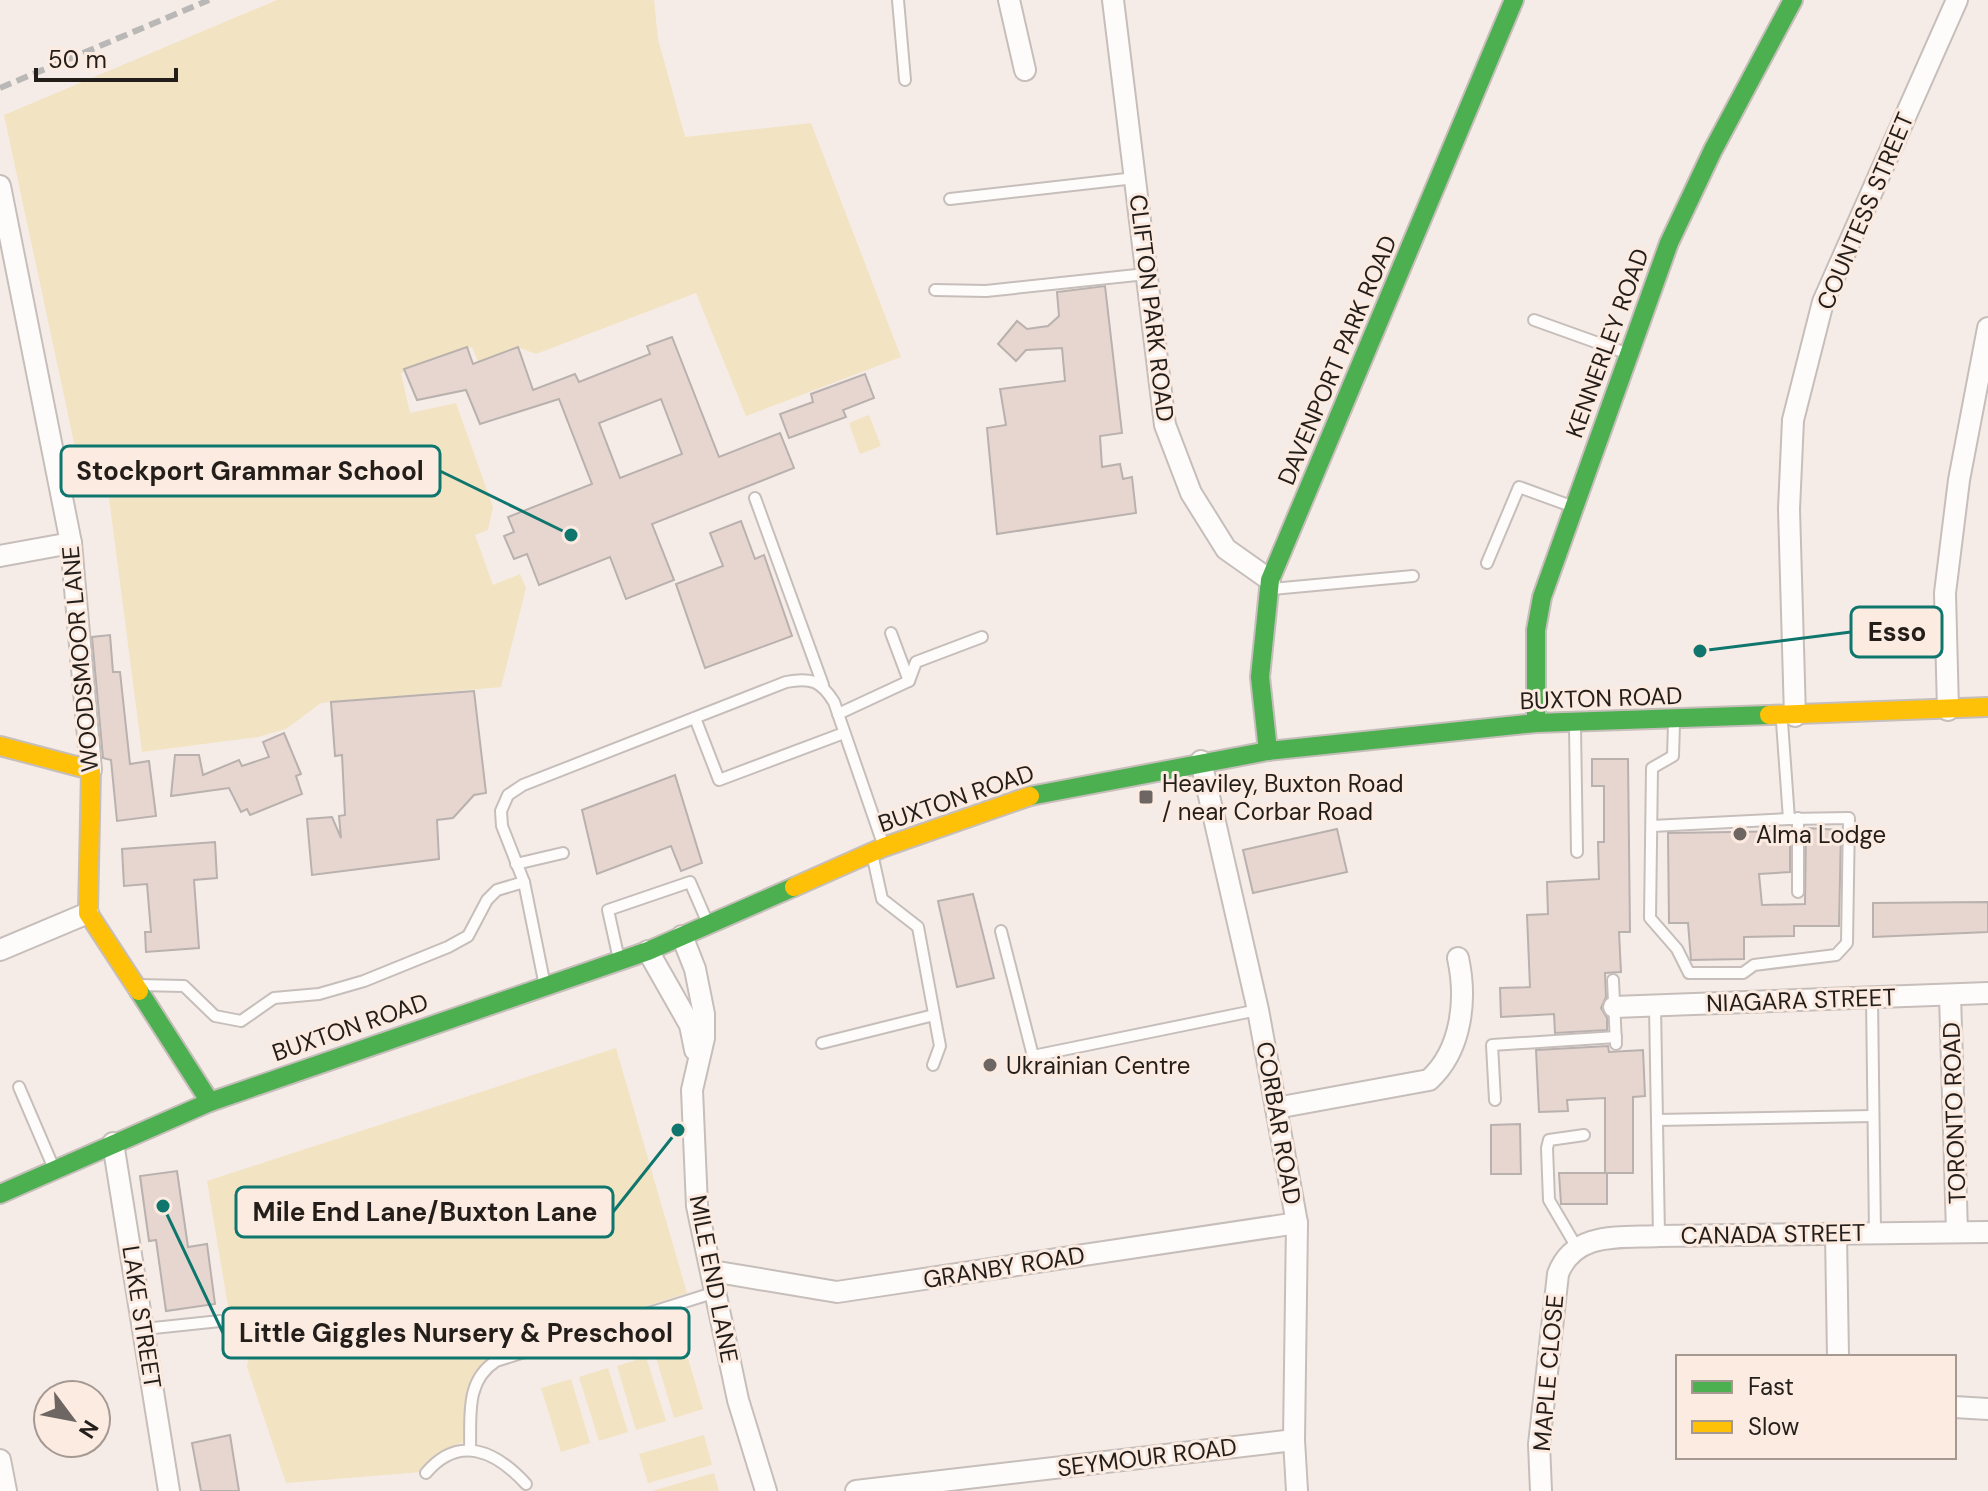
<svg xmlns="http://www.w3.org/2000/svg" width="1988" height="1491" font-family="'DM Sans',sans-serif">
<style>
.green{fill:#f2e3c2}
.building{fill:#e7d5d0;stroke:#b9b1ae;stroke-width:2;fill-rule:evenodd}
.lines{fill:none;stroke-linecap:round;stroke-linejoin:round}
.lane-casing{stroke:#c6beba;stroke-width:14}
.street-casing{stroke:#c6beba;stroke-width:24}
.fast-casing{stroke:#c6beba;stroke-width:22}
.slow-casing{stroke:#c6beba;stroke-width:22}
.lane{stroke:#fefcfb;stroke-width:10}
.street{stroke:#fefcfb;stroke-width:20}
.fast{stroke:#4caf50;stroke-width:18}
.slow{stroke:#ffc107;stroke-width:18}
.rail{stroke:#bab8b7;stroke-width:6;stroke-dasharray:12 6;stroke-linecap:butt}
.poi-dot{fill:#6e6662;stroke:#fcebe1;stroke-width:3}
.labels{text-anchor:middle;dominant-baseline:central;stroke-width:6;stroke-linejoin:round;paint-order:stroke}
.street-label{font-size:24px;fill:#241e1b;stroke:#fcebe1}
.poi-label{font-size:24px;fill:#241e1b;stroke:#fcebe1;text-anchor:start}
.leader{fill:none;stroke:#0f766e;stroke-width:3}
.callout-dot{fill:#0f766e;stroke:#fcebe1;stroke-width:3}
.callout{fill:#fcebe1;stroke:#0f766e;stroke-width:3}
.callout-label{font-size:26px;text-anchor:middle;font-weight:bold;fill:#241e1b}
</style>
<rect width="100%" height="100%" fill="#f6ece7"/>
<g class="green">
<polygon points="277,0 654,0 658,39 685,137 811,123 901,357 746,416 696,293 536,354 520,348 479,364 472,347 401,373 410,413 456,403 493,507 488,530 475,535 493,585 520,574 526,588 501,687 321,703 286,729 258,737 142,752 105,467 79,466 4,115"/>
<polygon points="869,415 881,446 860,454 849,423"/>
<path d="M616,1048L687,1293L490,1356C463,1381 465,1409 463,1442L437,1453L422,1472L286,1483L247,1367L252,1333L229,1312L207,1181Z"/>
<polygon points="684,1345 703,1409 674,1418 655,1354"/>
<polygon points="646,1357 666,1421 636,1430 617,1366"/>
<polygon points="608,1368 628,1432 599,1441 579,1377"/>
<polygon points="571,1379 590,1443 561,1452 541,1388"/>
<polygon points="704,1435 712,1465 648,1483 639,1454"/>
<polygon points="714,1473 719,1491 652,1491"/>
</g>
<g class="building">
<polygon points="1105,286 1122,433 1100,436 1102,467 1120,464 1123,479 1132,477 1136,513 997,534 987,428 1006,425 1000,389 1065,381 1062,348 1026,350 1016,361 998,344 1017,321 1027,329 1048,326 1059,316 1057,292"/>
<path d="M672,337L719,457L780,433L794,468L652,524L674,580L626,599L610,557L539,585L527,554L514,559L504,536L514,532L508,517L592,484L559,399L480,424L466,390L417,400L404,369L467,347L473,364L518,347L533,390L575,374L579,382L650,354L647,346ZM661,399L682,454L620,478L599,423Z"/>
<polygon points="865,374 874,398 843,410 846,417 789,438 780,414 813,402 811,394"/>
<polygon points="741,521 755,559 764,555 792,636 705,668 676,584 723,566 710,533"/>
<polygon points="110,635 113,672 120,672 130,764 149,761 156,816 117,821 111,760 103,758 92,637"/>
<polygon points="474,691 486,793 474,795 453,818 437,820 439,859 312,875 307,819 332,817 341,838 339,816 345,815 342,755 335,756 331,702"/>
<polygon points="284,733 301,774 296,776 302,794 250,815 247,809 241,812 229,788 171,796 175,755 199,755 203,775 239,760 242,766 269,757 263,742"/>
<polygon points="1592,759 1628,759 1630,932 1619,932 1621,972 1605,973 1606,997 1601,1008 1607,1018 1607,1030 1555,1033 1554,1014 1501,1017 1500,988 1530,987 1527,915 1548,914 1547,882 1599,879 1598,842 1604,842 1604,786 1592,786"/>
<polygon points="675,775 702,863 681,871 671,846 597,874 582,810"/>
<polygon points="1806,828 1841,830 1839,926 1794,926 1794,936 1744,937 1744,959 1691,960 1688,923 1669,923 1668,833 1790,831 1790,872 1759,874 1762,905 1805,904"/>
<polygon points="1337,829 1347,872 1253,893 1243,850"/>
<polygon points="215,842 217,878 194,880 199,948 146,952 145,932 151,932 147,884 124,886 122,849"/>
<polygon points="973,894 994,978 957,987 938,901"/>
<polygon points="1988,902 1988,932 1873,937 1873,903"/>
<polygon points="1608,1046 1609,1052 1643,1050 1645,1096 1633,1097 1633,1173 1607,1173 1607,1204 1561,1204 1559,1173 1605,1173 1605,1098 1567,1100 1568,1111 1539,1112 1536,1050"/>
<polygon points="1520,1124 1521,1174 1491,1174 1491,1125"/>
<polygon points="177,1171 188,1247 207,1244 215,1304 166,1311 156,1240 149,1241 140,1176"/>
<polygon points="230,1435 239,1491 201,1491 192,1443"/>
</g>
<g class="lines">
<defs>
<g id="lane">
<polyline points="898,0 905,80"/>
<polyline points="950,199 1135,178"/>
<polyline points="935,290 986,291 1146,274"/>
<polyline points="1534,320 1626,353"/>
<polyline points="755,498 823,685"/>
<polyline points="1487,563 1519,487 1571,506"/>
<polyline points="1272,589 1413,576"/>
<polyline points="891,633 909,681"/>
<polyline points="838,714 909,681 916,662 982,637"/>
<polyline points="695,718 719,780 844,733"/>
<polyline points="1674,724 1673,756 1652,768 1650,918 1677,949 1689,973 1743,973 1754,965 1836,955 1847,943 1849,818 1789,819 1782,722"/>
<polyline points="1575,728 1577,852"/>
<polyline points="1798,818 1798,892"/>
<polyline points="1652,826 1789,819"/>
<polyline points="873,858 882,899 918,927 940,1046 933,1065"/>
<polyline points="516,864 563,853"/>
<polyline points="1001,931 1033,1056 1258,1010"/>
<polyline points="618,955 608,910 690,882 706,919"/>
<polyline points="1613,980 1616,1044"/>
<path d="M544,981L524,882L502,826L501,811L508,795L523,785L786,682C811,677 821,681 834,702L882,841"/>
<polyline points="138,985 184,986 215,1016 241,1021 274,998 319,994 364,981 448,947 468,936 487,900 497,890 524,882"/>
<polyline points="1872,998 1875,1233"/>
<polyline points="1655,1006 1659,1236"/>
<polyline points="822,1043 934,1015"/>
<polyline points="19,1087 52,1164"/>
<polyline points="1495,1100 1492,1045 1616,1037"/>
<polyline points="1657,1120 1873,1116"/>
<polyline points="1576,1246 1549,1200 1547,1148 1549,1140 1584,1135"/>
<polyline points="144,1329 220,1321"/>
<path d="M470,1449C471,1416 465,1381 496,1361L716,1292"/>
<path d="M426,1473C459,1434 496,1451 526,1484"/>
</g>
<g id="street">
<polyline points="1009,0 1025,70"/>
<polyline points="1113,0 1165,425 1191,493 1226,549 1270,580"/>
<polyline points="0,186 71,543 91,770"/>
<polyline points="0,556 71,543"/>
<polyline points="1948,710 1945,593 1959,480 1988,328"/>
<polyline points="1795,716 1789,509 1793,420 1823,302 1957,0"/>
<polyline points="1201,761 1258,1010 1297,1223 1294,1440 1297,1491"/>
<polyline points="682,936 695,969 704,1014 704,1038 692,1090 697,1206 738,1400 766,1491"/>
<polyline points="0,950 88,913"/>
<polyline points="648,951 690,1025 695,1050"/>
<polyline points="1950,995 1957,1232"/>
<polyline points="1614,1007 1988,993"/>
<path d="M1276,1108L1429,1080C1462,1050 1467,999 1458,958"/>
<polyline points="113,1143 169,1491"/>
<polyline points="1836,1234 1838,1357"/>
<polyline points="712,1271 837,1292 1297,1223"/>
<polyline points="1954,1407 1988,1409"/>
<polyline points="0,1460 6,1491"/>
<polyline points="856,1491 1294,1440"/>
<path d="M1541,1491L1539,1444L1558,1274C1574,1231 1620,1238 1659,1236L1988,1232"/>
</g>
<g id="fast">
<polyline points="1536,723 1536,630 1542,597 1669,243 1713,150 1793,0"/>
<polyline points="1268,751 1260,677 1270,580 1514,0"/>
<polyline points="1030,796 1268,751 1536,723 1769,715"/>
<polyline points="139,991 210,1102"/>
<polyline points="0,1194 210,1102 648,951 794,887"/>
</g>
<g id="slow">
<polyline points="1769,715 1988,707"/>
<polyline points="0,746 91,770 88,913 139,991"/>
<polyline points="794,887 884,847 1030,796"/>
</g>
</defs>
<use href="#lane" class="lane-casing"/>
<use href="#street" class="street-casing"/>
<use href="#fast" class="fast-casing"/>
<use href="#slow" class="slow-casing"/>
<use href="#lane" class="lane"/>
<use href="#street" class="street"/>
<use href="#fast" class="fast"/>
<use href="#slow" class="slow"/>
<polyline class="rail" points="0,88 209,0"/>
</g>
<g class="poi-dot">
<rect x="1138" y="789" width="16" height="16" rx="4"/>
<circle cx="1740" cy="834" r="8"/>
<circle cx="990" cy="1065" r="8"/>
</g>
<g class="labels">
<g class="street-label">
<text transform="translate(1865 211) rotate(-67)">COUNTESS STREET</text>
<text transform="translate(1152 308) rotate(83)">CLIFTON PARK ROAD</text>
<text transform="translate(1607 343) rotate(-70)">KENNERLEY ROAD</text>
<text transform="translate(1337 360) rotate(-67)">DAVENPORT PARK ROAD</text>
<text transform="translate(80 659) rotate(-95)">WOODSMOOR LANE</text>
<text transform="translate(1601 698) rotate(-2)">BUXTON ROAD</text>
<text transform="translate(956 798) rotate(-19)">BUXTON ROAD</text>
<text transform="translate(1801 1000) rotate(-2)">NIAGARA STREET</text>
<text transform="translate(350 1027) rotate(-19)">BUXTON ROAD</text>
<text transform="translate(1954 1113) rotate(-92)">TORONTO ROAD</text>
<text transform="translate(1279 1123) rotate(80)">CORBAR ROAD</text>
<text transform="translate(1773 1234) rotate(-1)">CANADA STREET</text>
<text transform="translate(1004 1267) rotate(-9)">GRANBY ROAD</text>
<text transform="translate(714 1279) rotate(79)">MILE END LANE</text>
<text transform="translate(142 1317) rotate(81)">LAKE STREET</text>
<text transform="translate(1548 1373) rotate(-85)">MAPLE CLOSE</text>
<text transform="translate(1147 1457) rotate(-7)">SEYMOUR ROAD</text>
</g>
<g class="poi-label">
<text x="1162" y="783">Heaviley, Buxton Road<tspan x="1162" dy="28">/ near Corbar Road</tspan></text>
<text x="1756" y="834">Alma Lodge</text>
<text x="1006" y="1065">Ukrainian Centre</text>
</g>
</g>
<path class="leader" d="M571 535L440 471M1700 651L1851 632M678 1130L613 1212M163 1206L223 1333"/>
<g class="callout-dot">
<circle cx="571" cy="535" r="8"/>
<circle cx="1700" cy="651" r="8"/>
<circle cx="678" cy="1130" r="8"/>
<circle cx="163" cy="1206" r="8"/>
</g>
<g class="callout">
<rect x="61" y="446" width="379" height="50" rx="8"/>
<rect x="1851" y="607" width="91" height="50" rx="8"/>
<rect x="236" y="1187" width="377" height="50" rx="8"/>
<rect x="223" y="1308" width="466" height="50" rx="8"/>
</g>
<g class="callout-label">
<text x="250" y="480">Stockport Grammar School</text>
<text x="1897" y="641">Esso</text>
<text x="425" y="1221">Mile End Lane/Buxton Lane</text>
<text x="456" y="1342">Little Giggles Nursery &amp; Preschool</text>
</g>
<rect x="1676" y="1355" width="280" height="104" fill="#fcebe1" stroke="#a69992" stroke-width="2"/>
<rect x="1692" y="1381" width="40" height="12" fill="#4caf50" stroke="#a69992" stroke-width="2"/>
<text x="1748" y="1395" font-size="24" fill="#241e1b">Fast</text>
<rect x="1692" y="1421" width="40" height="12" fill="#ffc107" stroke="#a69992" stroke-width="2"/>
<text x="1748" y="1435" font-size="24" fill="#241e1b">Slow</text>
<g transform="translate(72 1419) rotate(122)"><circle r="38" fill="#fcebe1" stroke="#a69992" stroke-width="2"/>
<path d="M0-6L14 30L0 20L-14 30Z" fill="#6e6662"/>
<text y="-12" font-size="22" font-weight="bold" text-anchor="middle" fill="#241e1b">N</text>
</g>
<path d="M36 68v12h140v-12" fill="none" stroke="#241e1b" stroke-width="4"/>
<text x="48" y="68" font-size="24" fill="#241e1b" stroke="#fcebe1" stroke-width="6" paint-order="stroke">50 m</text>
</svg>
